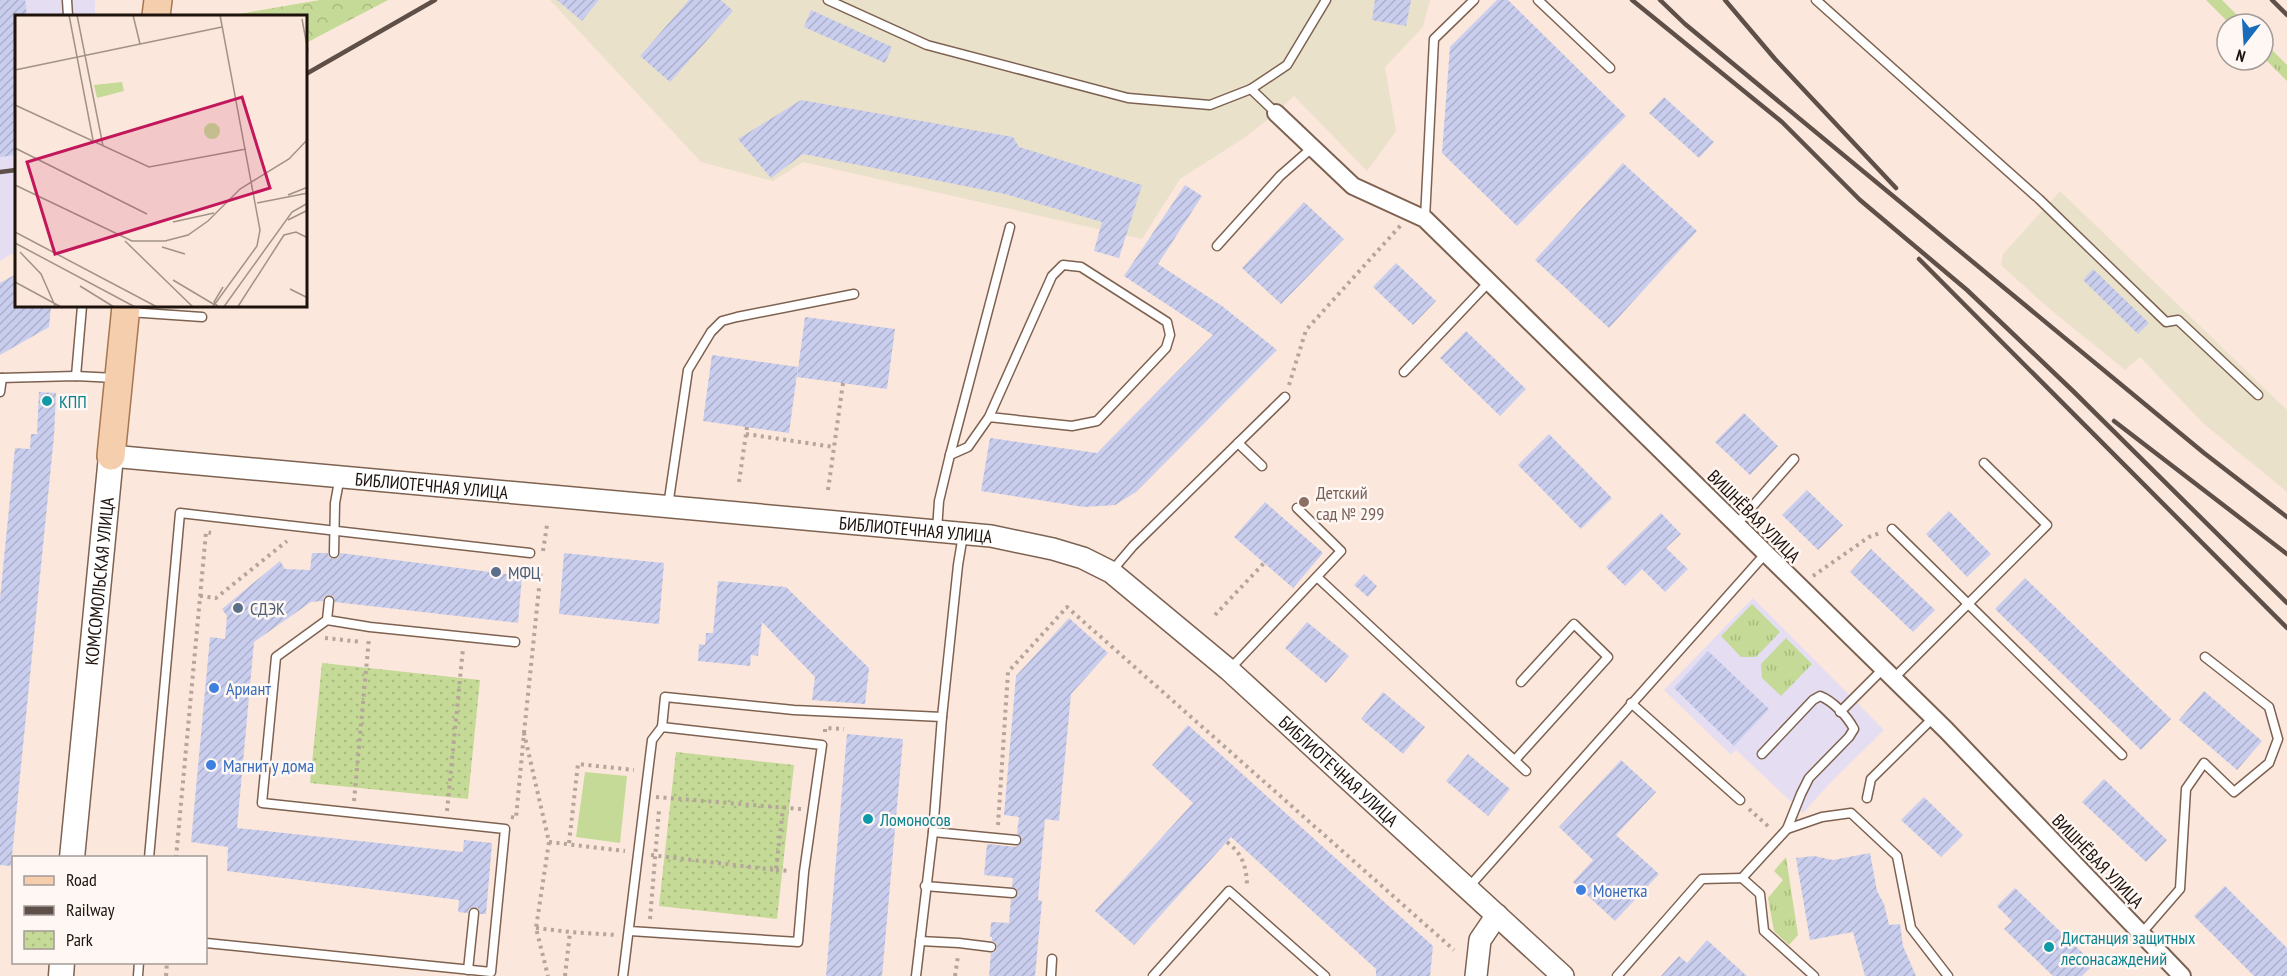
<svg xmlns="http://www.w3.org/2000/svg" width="2287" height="976" font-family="'PT Sans Narrow',sans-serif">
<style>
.commercial{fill:#e5ddf2}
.industrial{fill:#eae1cb}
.grass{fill:url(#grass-tufts)}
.forest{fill:url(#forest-crowns)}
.park{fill:url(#park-dots)}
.garden{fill:#c5da96}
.building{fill:url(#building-hatch)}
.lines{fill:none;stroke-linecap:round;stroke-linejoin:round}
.service-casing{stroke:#7e6251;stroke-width:11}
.minor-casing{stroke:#7e6251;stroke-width:20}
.tertiary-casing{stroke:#7e6251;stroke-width:24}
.secondary-casing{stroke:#7e6251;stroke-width:27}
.primary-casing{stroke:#a67751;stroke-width:30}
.path{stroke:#b6a59b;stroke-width:4;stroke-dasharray:3 4.5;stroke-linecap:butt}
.service{stroke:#fff;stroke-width:8}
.minor{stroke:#fff;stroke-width:16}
.tertiary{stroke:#fff;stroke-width:21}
.secondary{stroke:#fff;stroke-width:24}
.primary{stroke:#f5cead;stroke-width:27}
.rail{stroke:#5e5048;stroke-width:4.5}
.culture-dot{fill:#0f9aa8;stroke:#fef7f3;stroke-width:2}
.education-dot{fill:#8d6e63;stroke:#fef7f3;stroke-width:2}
.service-dot{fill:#5c6f8a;stroke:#fef7f3;stroke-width:2}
.shop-dot{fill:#3f7fe0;stroke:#fef7f3;stroke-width:2}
.labels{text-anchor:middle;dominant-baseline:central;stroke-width:5;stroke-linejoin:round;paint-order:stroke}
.culture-label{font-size:18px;fill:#0d838f;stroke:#fef7f3;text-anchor:start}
.street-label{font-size:18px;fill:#1d120c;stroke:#fef7f3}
.education-label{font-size:18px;fill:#785e54;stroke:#fef7f3;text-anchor:start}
.service-label{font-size:18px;fill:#4e5e75;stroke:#fef7f3;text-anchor:start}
.shop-label{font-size:18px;fill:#366cbe;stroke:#fef7f3;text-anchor:start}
.inset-road{fill:none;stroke:#a29288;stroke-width:1.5}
.view{fill:#c2185b;fill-opacity:0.15;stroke:#c2185b;stroke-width:3}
.inset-edge{fill:none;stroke:#1d120c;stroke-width:3}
</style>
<defs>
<pattern id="grass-tufts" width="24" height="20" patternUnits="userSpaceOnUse" patternTransform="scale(1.5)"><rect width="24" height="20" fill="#c5da96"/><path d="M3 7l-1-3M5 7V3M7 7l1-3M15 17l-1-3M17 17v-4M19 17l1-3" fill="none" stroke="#a9ba80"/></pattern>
<pattern id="forest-crowns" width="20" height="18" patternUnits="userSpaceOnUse" patternTransform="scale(1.5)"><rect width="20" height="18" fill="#c5da96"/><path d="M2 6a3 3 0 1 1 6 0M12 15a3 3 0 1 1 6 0" fill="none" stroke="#a9ba80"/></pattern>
<pattern id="park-dots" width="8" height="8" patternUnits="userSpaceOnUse" patternTransform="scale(1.5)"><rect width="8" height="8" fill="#c5da96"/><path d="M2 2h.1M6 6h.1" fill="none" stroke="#a9ba80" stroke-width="1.8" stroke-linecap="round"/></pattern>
<pattern id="building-hatch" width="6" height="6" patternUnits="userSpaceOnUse" patternTransform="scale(1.5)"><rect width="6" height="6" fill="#caceee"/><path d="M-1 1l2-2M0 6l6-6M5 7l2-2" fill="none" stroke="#adb0cb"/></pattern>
</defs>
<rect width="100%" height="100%" fill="#fbe7db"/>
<g class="commercial">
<polygon points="0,0 95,0 95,16 16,16 16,251 0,261"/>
<polygon points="1753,598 1884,730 1833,780 1803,813 1736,750 1731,755 1664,690"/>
</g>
<g class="industrial">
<polygon points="550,0 1430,0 1423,27 1385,67 1396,131 1367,171 1294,96 1276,113 1244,138 1180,179 1142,239 803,162 773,181 701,162"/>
<polygon points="2060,191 2287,410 2287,492 2203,423 2140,357 2125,370 2045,305 2001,265 2003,254"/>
</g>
<g class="grass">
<polygon points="2206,0 2222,0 2246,24 2230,24"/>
<polygon points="2263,41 2287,65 2287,81 2263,57"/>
<polygon points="1752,604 1780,632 1756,657 1741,657 1721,636"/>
<polygon points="1786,638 1812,664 1781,696 1762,678 1761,664"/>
<polygon points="1786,857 1798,935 1789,945 1774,931 1768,898 1783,880 1774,871"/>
</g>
<polygon class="forest" points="320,0 388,0 306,43 306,16 227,16"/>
<g class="park">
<polygon points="322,663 480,680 468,799 310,783"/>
<polygon points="676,752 794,765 777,919 659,906"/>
</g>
<polygon class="garden" points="585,772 627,776 620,843 576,837"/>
<g class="building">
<polygon points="0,0 25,0 27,16 16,16 16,155 0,157"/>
<polygon points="557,0 599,0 582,21"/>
<polygon points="689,0 721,0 733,11 670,82 640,56"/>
<polygon points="1375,0 1411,0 1406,26 1372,20"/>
<polygon points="1497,0 1508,0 1626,116 1517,226 1442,153 1450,47"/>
<polygon points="811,10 892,47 885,63 804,27"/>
<polygon points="1664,97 1714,142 1699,158 1649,113"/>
<polygon points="801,100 1013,137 1019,147 1142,185 1119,258 1094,251 1102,222 1005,194 803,154 771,178 738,139"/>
<polygon points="1623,163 1697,231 1609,328 1535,260"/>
<polygon points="1185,185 1202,196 1158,264 1222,306 1277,350 1136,492 1115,505 1084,507 981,491 990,438 1097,453 1213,335 1124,276"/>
<polygon points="1304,202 1344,239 1281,304 1242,268"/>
<polygon points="1396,263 1436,301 1413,325 1373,287"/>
<polygon points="2093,269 2149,323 2138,334 2083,280"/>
<polygon points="16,274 16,306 51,306 49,327 0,355 0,283"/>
<polygon points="805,317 895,329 887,389 797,377"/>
<polygon points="1466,331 1526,389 1500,416 1440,358"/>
<polygon points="712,355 798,367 789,433 703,421"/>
<polygon points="39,392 56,393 54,436 11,866 0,865 0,599 15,448 30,449 31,434 37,434"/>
<polygon points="1744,413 1778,446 1750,475 1715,442"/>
<polygon points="1549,434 1612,498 1581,529 1518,465"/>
<polygon points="1807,490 1843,525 1818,550 1782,515"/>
<polygon points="1265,502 1323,553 1293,588 1234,537"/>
<polygon points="1949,511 1991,554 1967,577 1926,534"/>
<polygon points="1661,513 1681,534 1666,548 1688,569 1665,592 1642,569 1625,586 1606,567"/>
<polygon points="1871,549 1935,610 1913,632 1850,572"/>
<polygon points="312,553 328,553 329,557 333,559 338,558 340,553 522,576 518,623 335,602 333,596 329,595 324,597 323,601 311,602 254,642 237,828 463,852 464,840 492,843 486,914 480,914 478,908 474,907 469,909 468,913 458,912 459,900 227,871 228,847 191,842 210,637 225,639 227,616 222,609 280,561 285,569 310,570"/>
<polygon points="564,553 664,563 659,624 559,614"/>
<polygon points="1364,574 1377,586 1368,597 1354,585"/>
<polygon points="2025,578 2171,719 2141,750 1995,609"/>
<polygon points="718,581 786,587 869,668 865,704 812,700 815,677 762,622 758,656 751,655 750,666 698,661 699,644 705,645 706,633 713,633"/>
<polygon points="1069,618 1108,653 1071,694 1059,821 1045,819 1038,900 1042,901 1035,976 989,976 991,953 996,951 997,947 995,942 992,941 992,937 990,937 991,922 1009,923 1011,899 1015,898 1018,894 1017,890 1012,887 1013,878 984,875 987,844 1016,847 1022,841 1021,837 1017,834 1019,817 1004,815 1016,676"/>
<polygon points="1307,622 1349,656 1326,683 1285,648"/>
<polygon points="1708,651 1769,709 1734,746 1674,688"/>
<polygon points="2204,691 2262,741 2237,770 2179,720"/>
<polygon points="1383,692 1425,727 1403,754 1361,719"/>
<polygon points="1188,725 1433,946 1430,976 1376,976 1376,969 1231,837 1134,945 1095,911 1193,803 1152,765"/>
<polygon points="847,734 903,739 882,976 826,976"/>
<polygon points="1468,754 1510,789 1488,816 1446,781"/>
<polygon points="1621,760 1656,792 1616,835 1659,874 1615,921 1573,882 1593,860 1559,827"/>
<polygon points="2104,779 2167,840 2146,862 2082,802"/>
<polygon points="1924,797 1963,835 1941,857 1901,820"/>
<polygon points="1870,853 1877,891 1884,904 1889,925 1900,924 1903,946 1916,976 1865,976 1853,932 1810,940 1796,858 1814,856 1833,860"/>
<polygon points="2225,886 2287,948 2287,976 2254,976 2194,916"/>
<polygon points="2015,888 2094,964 2082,976 2053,976 2004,929 2012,921 1997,906"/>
<polygon points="1707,940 1747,976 1661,976 1679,956 1687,963"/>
</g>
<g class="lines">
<defs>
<g id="service">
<polyline points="67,0 68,16"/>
<polyline points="828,0 927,45 1128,98 1210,105 1251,89 1287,65 1326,0"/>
<polyline points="1538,0 1610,68"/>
<polyline points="1816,0 2039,199 2166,322 2178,320 2258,395"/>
<polyline points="1251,89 1276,113"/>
<polyline points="1425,219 1434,39 1474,0"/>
<polyline points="1217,246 1280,176 1313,147"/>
<polyline points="129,312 202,317"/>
<polyline points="1404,372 1489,282"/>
<polyline points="76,376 82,306"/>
<polyline points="0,378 76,376 115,378"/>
<polyline points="0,392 2,378"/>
<polyline points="1238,443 1262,466"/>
<polyline points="950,455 968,447 989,417 1052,276 1063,265 1081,267 1167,322 1170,335 1166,348 1097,421 1072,426 989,417"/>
<polyline points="668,506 688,370 711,332 722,321 737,317 854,294"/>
<polyline points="1736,525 1794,459"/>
<polyline points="1892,529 2122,755"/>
<polyline points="937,530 939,501 950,455 1010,227"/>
<polyline points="334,553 335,503 340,476"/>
<polyline points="1111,572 1133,546 1285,397"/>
<polyline points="1317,577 1526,771"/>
<polyline points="327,620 329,601"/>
<polyline points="1229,670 1341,551 1297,508"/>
<polyline points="1893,679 2047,525 1984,463"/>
<polyline points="1631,703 1740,800"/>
<polyline points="1840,712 1883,669"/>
<polyline points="662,727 665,697 794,710 942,717"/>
<polyline points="1515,760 1608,657 1574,624 1521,682"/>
<polyline points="1867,798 1871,779 1933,718"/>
<polyline points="1787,829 1822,817 1851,813 1897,856 1911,928 1948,976"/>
<polyline points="933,832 1016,840"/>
<polyline points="149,858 180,513 530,553"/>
<path d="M1742,878L1787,829L1801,794L1809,778L1849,737L1854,729C1847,716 1833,701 1820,696L1813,700L1762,754"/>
<polyline points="925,886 1012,893"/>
<polyline points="1468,888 1766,553"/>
<polyline points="2141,934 2180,889 2186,789 2204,763 2234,792 2269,763 2278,739 2269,707 2205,657"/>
<polyline points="920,941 959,943 991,947"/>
<polyline points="206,943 491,972 505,829 262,803 276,657 327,620 370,627 515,642"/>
<polyline points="468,970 474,913"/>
<polyline points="138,976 139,962"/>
<polyline points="623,976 652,740 662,727 822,745 804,872 798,942 630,931"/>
<polyline points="916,976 933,832 942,717 958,565 963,535"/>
<polyline points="1051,976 1052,959"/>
<polyline points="1153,976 1229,891 1325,976"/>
<polyline points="1617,976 1702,879 1742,878 1760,894 1764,931 1814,976"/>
</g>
<polyline id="minor" points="1276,113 1353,186 1425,219 1946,730 2182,976"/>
<g id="tertiary">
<path id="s1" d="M111,456L991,536L1053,549L1083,558L1111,572L1229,670L1563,976"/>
<polyline points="1476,976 1480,940 1497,915"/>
</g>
<g id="secondary">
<path id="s2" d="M72,858L111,456"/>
<polyline points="61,976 62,962"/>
</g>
<g id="primary">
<polyline points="156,16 158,0"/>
<polyline points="111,456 126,306"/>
</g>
</defs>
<use href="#service" class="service-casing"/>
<use href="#minor" class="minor-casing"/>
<use href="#tertiary" class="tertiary-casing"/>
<use href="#secondary" class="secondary-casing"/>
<use href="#primary" class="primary-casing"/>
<g class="path">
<polyline points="1289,385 1306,330 1401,225"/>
<polyline points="746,434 834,447"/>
<polyline points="739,482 747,427"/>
<polyline points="828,490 843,383"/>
<polyline points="543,551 547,525"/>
<polyline points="1813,576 1869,537 1880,533"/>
<polyline points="200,596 216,598 287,541"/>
<polyline points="1215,615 1264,563"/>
<polyline points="325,638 362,642"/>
<polyline points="825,732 825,728 844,729"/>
<polyline points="524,733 541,569 529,568"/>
<polyline points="656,797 801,809"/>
<polyline points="354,801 369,638"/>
<polyline points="1749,809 1770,828"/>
<polyline points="447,811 463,648"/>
<polyline points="511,817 516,818 524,733 549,842 536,928 548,976"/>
<polyline points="998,825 1008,672 1067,607 1454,950"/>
<polyline points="549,842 625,851"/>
<path d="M1227,842C1243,854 1247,868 1247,888"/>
<polyline points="569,843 578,764 634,770"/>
<polyline points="651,855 776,870 783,808"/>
<polyline points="176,858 206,532 211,533"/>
<polyline points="776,870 791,871"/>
<polyline points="650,919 659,810"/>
<polyline points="536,928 570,932 616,935"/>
<polyline points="166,976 167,962"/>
<polyline points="565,976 570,932"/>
<polyline points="955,976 958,956"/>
</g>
<use href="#service" class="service"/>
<use href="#minor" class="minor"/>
<use href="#tertiary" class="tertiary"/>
<use href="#secondary" class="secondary"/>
<use href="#primary" class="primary"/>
<g class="rail">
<polyline points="1632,0 1782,122 1860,200 1967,290 2073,391 2287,603"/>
<polyline points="1660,0 1685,24 2204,453 2287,517"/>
<polyline points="1725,0 1775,59 1896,188"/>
<polyline points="2272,0 2287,15"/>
<polyline points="306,74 435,0"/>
<polyline points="0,172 16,170"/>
<polyline points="1919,259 2287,628"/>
<polyline points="2114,421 2287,554"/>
</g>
</g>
<g class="culture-dot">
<circle cx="47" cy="401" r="6"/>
<circle cx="868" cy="819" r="6"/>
<circle cx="2049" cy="947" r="6"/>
</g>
<circle class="education-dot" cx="1304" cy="502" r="6"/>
<g class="service-dot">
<circle cx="496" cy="572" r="6"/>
<circle cx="238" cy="608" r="6"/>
</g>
<g class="shop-dot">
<circle cx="214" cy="688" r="6"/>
<circle cx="211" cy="765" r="6"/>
<circle cx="1581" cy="890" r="6"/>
</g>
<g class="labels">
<g class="culture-label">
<text x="59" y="401">КПП</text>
<text x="880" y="819">Ломоносов</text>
<text x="2061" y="937">Дистанция защитных<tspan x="2061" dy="21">лесонасаждений</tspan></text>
</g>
<g class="street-label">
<text stroke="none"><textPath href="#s1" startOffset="322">БИБЛИОТЕЧНАЯ УЛИЦА</textPath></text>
<text transform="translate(1754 516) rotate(45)">ВИШНЁВАЯ УЛИЦА</text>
<text stroke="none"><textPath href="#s1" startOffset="808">БИБЛИОТЕЧНАЯ УЛИЦА</textPath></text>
<text stroke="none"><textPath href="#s2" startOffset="278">КОМСОМОЛЬСКАЯ УЛИЦА</textPath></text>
<text stroke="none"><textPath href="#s1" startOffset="1312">БИБЛИОТЕЧНАЯ УЛИЦА</textPath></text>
<text transform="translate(2098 861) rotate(46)">ВИШНЁВАЯ УЛИЦА</text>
</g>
<g class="education-label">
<text x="1316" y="492">Детский<tspan x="1316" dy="21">сад № 299</tspan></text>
</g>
<g class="service-label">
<text x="508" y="572">МФЦ</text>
<text x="250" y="608">СДЭК</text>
</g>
<g class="shop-label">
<text x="226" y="688">Ариант</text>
<text x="223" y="765">Магнит у дома</text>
<text x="1593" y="890">Монетка</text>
</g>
</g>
<g transform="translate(15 15)">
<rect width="292" height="292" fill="#fbe7db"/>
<path d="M107,67L109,76L82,83L79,70ZM189 116a8 8 0 1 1 16 0a8 8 0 1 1-16 0Z" fill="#c5da96"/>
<path class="inset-road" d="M54,0L78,125M62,0L88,131M118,0L125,29M287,4L293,36M0,55L207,12M0,90L134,152L231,134M0,133L132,199M0,170L117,226H150L173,220L193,206L225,174L274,144L293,124M273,180L293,172M242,188L293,178M273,205L293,195M158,207L199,198M0,217L144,293M110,226L179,293M0,228L122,293M147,232L170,239M5,237L26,259L41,293M158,265L200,290M0,267L48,293M65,271L99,292M275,274L293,283M197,293L242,231L245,215L205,0M204,293L199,287L208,272M208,293L277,197L293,188M222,293L269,220L281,217L293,223"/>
<path class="view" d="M227,82L255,173L40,239L12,147Z"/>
<rect width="292" height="292" class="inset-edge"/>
</g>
<rect x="12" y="856" width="195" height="108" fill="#fef7f3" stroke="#a49b97" stroke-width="1.5"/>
<rect x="24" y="876" width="30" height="9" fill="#f5cead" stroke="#a49b97" stroke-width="1.5"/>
<text x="66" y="886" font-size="18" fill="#1d120c">Road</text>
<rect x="24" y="906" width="30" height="9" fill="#5e5048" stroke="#a49b97" stroke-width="1.5"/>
<text x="66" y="916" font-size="18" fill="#1d120c">Railway</text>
<rect x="24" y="931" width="30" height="18" fill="url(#park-dots)" stroke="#a49b97" stroke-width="1.5"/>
<text x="66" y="946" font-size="18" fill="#1d120c">Park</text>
<g transform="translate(2245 42) rotate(197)"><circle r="28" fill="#fef7f3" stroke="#a49b97" stroke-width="1.5"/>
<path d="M0-4.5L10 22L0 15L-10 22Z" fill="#186cba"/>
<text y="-9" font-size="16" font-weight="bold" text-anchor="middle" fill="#1d120c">N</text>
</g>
</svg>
